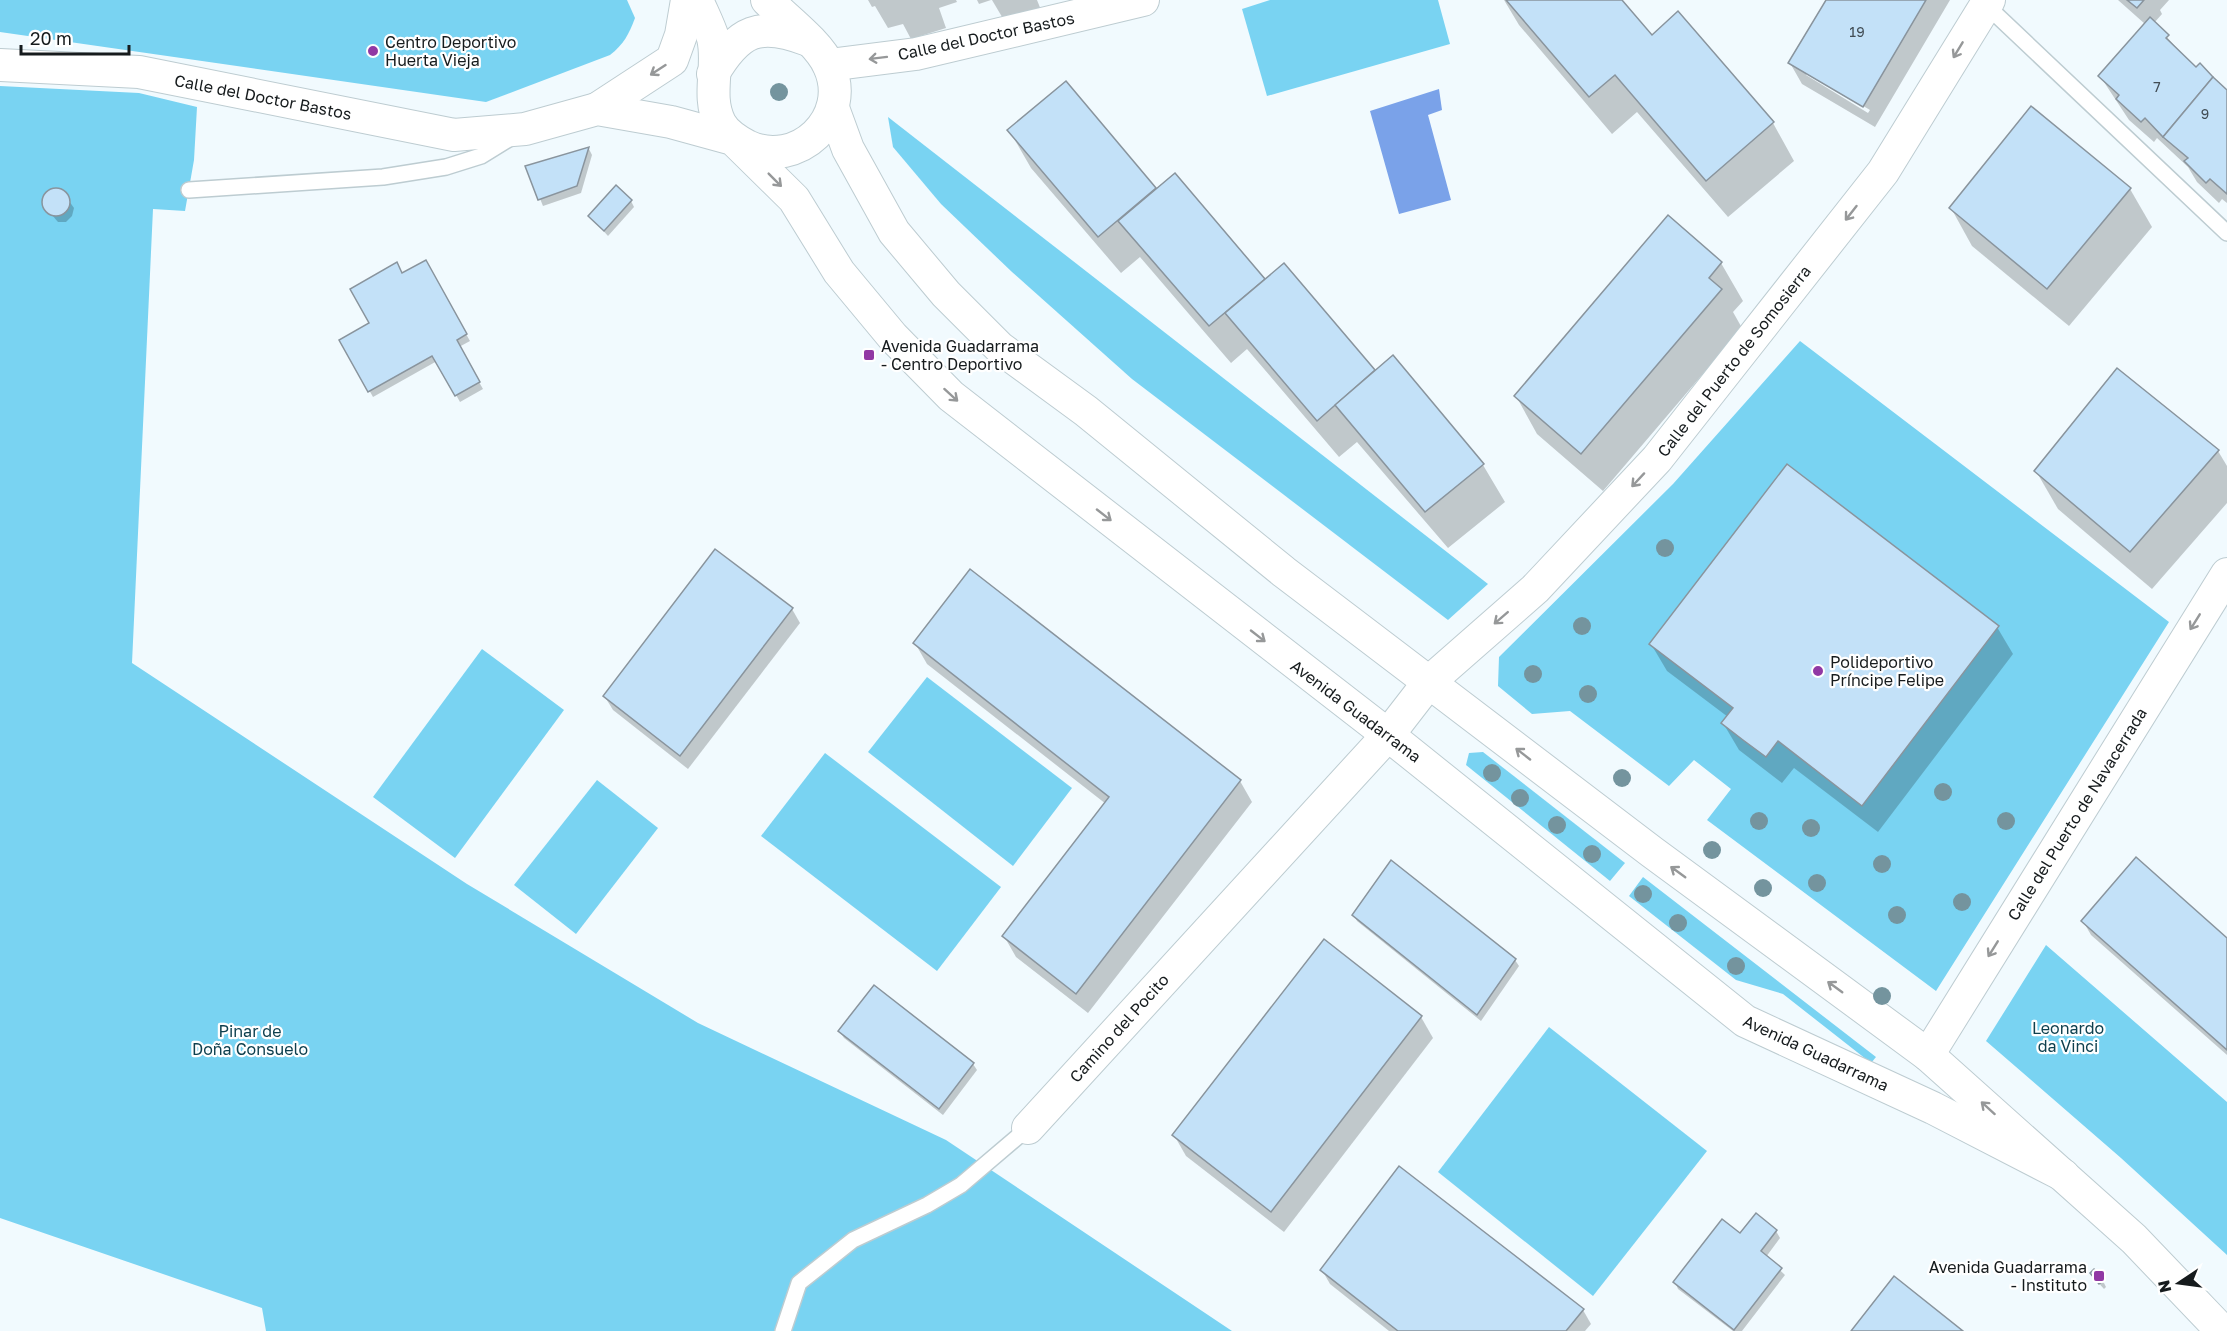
<svg xmlns="http://www.w3.org/2000/svg" width="2227" height="1331" font-family="'Golos Text',sans-serif">
<style>
.green{fill:#79d3f2}
.water{fill:#7aa2e9}
.shadow{fill:#0003;fill-rule:evenodd}
.building{fill:#c3e1f8;stroke:#89949d;stroke-width:1.5}
.lines{fill:none;stroke-linecap:round;stroke-linejoin:round}
.lane-casing{stroke:#bdccd1;stroke-width:18}
.street-casing{stroke:#bdccd1;stroke-width:34}
.lane{stroke:#fff;stroke-width:15}
.street{stroke:#fff;stroke-width:32}
.tree{fill:#74949e}
.oneway{stroke:#969899}
.poi-dot{fill:#9138a4;stroke:#fff;stroke-width:2}
.labels{text-anchor:middle;dominant-baseline:central;stroke-width:4.5;stroke-linejoin:round;paint-order:stroke}
.number-label{font-size:14px;fill:#414c54}
.street-label{font-size:16px;fill:#161b1d;stroke:#fff}
.poi-label{font-size:16px;fill:#161b1d;stroke:#fff;text-anchor:start}
.park-label{font-size:16px;fill:#0e404f;stroke:#fff}
</style>
<rect width="100%" height="100%" fill="#f1fafe"/>
<g class="green">
<path d="M0,0H627L635,18C629,34 624,44 610,55L486,102L0,32Z"/>
<polygon points="1270,0 1438,0 1450,44 1267,96 1242,9"/>
<polygon points="0,86 139,93 197,107 194,160 185,211 153,209 132,663 467,884 698,1023 946,1140 1232,1331 266,1331 262,1308 0,1218"/>
<polygon points="888,117 1488,584 1448,620 1132,379 1012,272 941,204 893,147"/>
<polygon points="1800,341 2169,622 1936,991 1707,820 1731,789 1694,760 1669,786 1570,711 1532,714 1498,686 1499,657 1673,484"/>
<polygon points="482,649 564,710 455,858 373,797"/>
<polygon points="927,677 1072,788 1013,866 868,752"/>
<polygon points="1483,752 1625,863 1610,881 1466,765 1469,753"/>
<polygon points="825,753 1001,887 937,971 761,836"/>
<polygon points="597,780 658,828 576,934 514,885"/>
<polygon points="1643,877 1876,1057 1871,1063 1783,994 1736,980 1629,896"/>
<polygon points="2046,945 2227,1102 2227,1255 2121,1158 1986,1041"/>
<polygon points="1549,1027 1707,1151 1593,1296 1438,1172"/>
</g>
<polygon class="water" points="1439,89 1442,110 1428,115 1451,200 1399,214 1370,111"/>
<g class="shadow">
<polygon points="868,0 956,0 957,2 939,8 946,28 911,39 903,24 888,28 875,6 872,7"/>
<polygon points="977,0 991,0 979,4"/>
<polygon points="992,0 1037,0 1043,15 1008,27"/>
<polygon points="1504,0 1620,0 1652,37 1773,123 1794,161 1728,217 1637,112 1612,134 1519,25"/>
<path d="M1827,0H1950L1875,127L1802,84L1790,63ZM1806,72L1870,110L1868,113L1806,75Z"/>
<polygon points="2118,0 2169,0 2160,10 2162,14 2154,23 2196,69 2227,91 2227,203 2222,199 2219,203 2197,182 2188,167 2157,138 2154,142 2129,120 2100,76 2145,24"/>
<polygon points="1065,83 1156,190 1175,175 1265,282 1284,265 1375,372 1483,465 1505,502 1448,548 1357,442 1339,457 1247,349 1231,363 1140,257 1121,273 1031,168 1009,130"/>
<polygon points="589,149 592,155 581,193 543,206 527,167"/>
<polygon points="2130,189 2152,227 2069,326 1972,246 1951,208"/>
<polygon points="54,190 62,191 74,208 72,216 66,222 58,222 45,207 47,194"/>
<polygon points="631,201 634,207 608,236 590,216"/>
<polygon points="1668,218 1721,263 1743,301 1733,312 1742,328 1603,491 1537,434 1516,396"/>
<polygon points="425,262 470,341 459,347 483,389 460,402 437,361 373,397 341,340 371,323 402,275"/>
<polygon points="2218,451 2227,466 2227,503 2152,589 2058,509 2036,471"/>
<polygon points="792,609 800,623 688,769 613,710 605,697"/>
<polygon points="1997,627 2013,654 1878,832 1794,768 1782,783 1739,750 1723,723 1728,717 1667,671 1651,644"/>
<polygon points="915,643 1240,781 1252,802 1088,1013 1016,957 1004,936 1106,804 927,664"/>
<polygon points="1354,915 1515,960 1519,966 1481,1021 1357,921"/>
<polygon points="2083,921 2227,940 2227,1055 2091,935"/>
<polygon points="1421,1017 1433,1038 1284,1232 1186,1156 1174,1135"/>
<polygon points="840,1032 973,1064 977,1070 943,1115 844,1038"/>
<polygon points="1756,1215 1776,1231 1780,1238 1766,1257 1785,1275 1742,1331 1733,1331 1678,1289 1675,1282 1741,1235"/>
<polygon points="1322,1270 1583,1310 1591,1324 1585,1331 1389,1331 1330,1284"/>
<polygon points="2096,1280 2103,1281 2106,1287 2104,1289"/>
</g>
<g class="building">
<polygon points="1506,0 1622,0 1652,35 1678,11 1774,122 1706,181 1615,75 1589,97"/>
<polygon points="1826,0 1926,0 1863,107 1788,63"/>
<polygon points="2127,0 2144,0 2137,8"/>
<polygon points="2150,17 2169,35 2166,38 2196,67 2200,63 2213,77 2163,137 2145,118 2141,122 2116,99 2119,95 2098,76"/>
<polygon points="2213,77 2227,90 2227,194 2210,179 2206,183 2184,161 2188,158 2163,137"/>
<polygon points="1066,81 1156,188 1098,237 1007,130"/>
<polygon points="2031,106 2131,188 2047,289 1949,208"/>
<polygon points="589,147 577,186 538,200 525,166"/>
<polygon points="1175,173 1265,279 1209,326 1118,221"/>
<polygon points="616,185 632,200 604,231 588,216"/>
<circle cx="56" cy="202" r="14"/>
<polygon points="1668,215 1722,262 1709,278 1722,289 1581,454 1514,396"/>
<polygon points="426,260 467,334 457,340 480,382 455,396 432,356 368,392 339,340 369,323 350,289 397,262 402,273"/>
<polygon points="1284,263 1375,370 1317,421 1225,313"/>
<polygon points="1393,355 1484,464 1425,512 1335,405"/>
<polygon points="2117,368 2219,450 2130,552 2034,471"/>
<polygon points="1787,464 1999,626 1862,806 1778,741 1766,757 1743,740 1721,723 1733,708 1649,644"/>
<polygon points="715,549 793,608 680,756 603,696"/>
<polygon points="970,569 1241,780 1076,994 1002,936 1109,797 913,643"/>
<polygon points="2136,857 2227,938 2227,1050 2081,921"/>
<polygon points="1391,860 1516,959 1477,1015 1352,915"/>
<polygon points="1324,939 1422,1016 1271,1212 1172,1135"/>
<polygon points="874,985 974,1063 939,1109 838,1031"/>
<polygon points="1399,1166 1584,1309 1566,1331 1398,1331 1320,1270"/>
<polygon points="1756,1213 1777,1230 1761,1251 1782,1268 1734,1330 1673,1282 1722,1219 1740,1233"/>
<polygon points="2094,1269 2104,1280 2099,1284 2090,1273"/>
<polygon points="1894,1276 1963,1331 1851,1331"/>
</g>
<g class="lines">
<defs>
<g id="lane">
<polyline points="1986,5 2227,233"/>
<polyline points="189,190 383,177 446,167 481,156 512,137"/>
<polyline points="783,1331 799,1283 853,1240 927,1205 961,1185 1028,1128"/>
</g>
<g id="street">
<path d="M697,0C702,12 709,25 713,38C720,66 706,96 720,123C726,134 736,140 747,146C797,170 853,118 829,66C819,43 785,18 767,0"/>
<polyline points="0,65 139,72 454,135 525,129 597,109 671,122 733,139 794,199 839,272 893,337 951,396 1388,735 1745,1021 1933,1108 2063,1175"/>
<polyline points="829,65 916,54 1143,0"/>
<path d="M713,74C739,30 759,21 808,40"/>
<polyline points="833,108 848,149 894,232 946,294 1000,348 1086,411 1284,572 1359,629 1652,852 1928,1055 2134,1239 2222,1331"/>
<polyline points="597,109 672,60 681,35 687,0"/>
<polyline points="1928,1055 2227,574"/>
<polyline points="1028,1128 1388,735 1429,682 1535,589 1657,459 1883,172 1989,0"/>
</g>
</defs>
<use href="#lane" class="lane-casing"/>
<use href="#street" class="street-casing"/>
<use href="#lane" class="lane"/>
<use href="#street" class="street"/>
</g>
<g class="tree">
<circle cx="779" cy="92" r="9"/>
<circle cx="1665" cy="548" r="9"/>
<circle cx="1582" cy="626" r="9"/>
<circle cx="1533" cy="674" r="9"/>
<circle cx="1588" cy="694" r="9"/>
<circle cx="1492" cy="773" r="9"/>
<circle cx="1622" cy="778" r="9"/>
<circle cx="1943" cy="792" r="9"/>
<circle cx="1520" cy="798" r="9"/>
<circle cx="1759" cy="821" r="9"/>
<circle cx="2006" cy="821" r="9"/>
<circle cx="1557" cy="825" r="9"/>
<circle cx="1811" cy="828" r="9"/>
<circle cx="1712" cy="850" r="9"/>
<circle cx="1592" cy="854" r="9"/>
<circle cx="1882" cy="864" r="9"/>
<circle cx="1817" cy="883" r="9"/>
<circle cx="1763" cy="888" r="9"/>
<circle cx="1643" cy="894" r="9"/>
<circle cx="1962" cy="902" r="9"/>
<circle cx="1897" cy="915" r="9"/>
<circle cx="1678" cy="923" r="9"/>
<circle cx="1736" cy="966" r="9"/>
<circle cx="1882" cy="996" r="9"/>
</g>
<defs><path id="oneway-shaft" d="M-6 0H5M1.5-3L5.5 0L1.5 3" fill="none" stroke-width="1.6" stroke-linecap="round" stroke-linejoin="round" transform="scale(1.5)"/></defs>
<g class="oneway">
<use href="#oneway-shaft" transform="translate(1958 50) rotate(121)"/>
<use href="#oneway-shaft" transform="translate(878 58) rotate(173)"/>
<use href="#oneway-shaft" transform="translate(658 70) rotate(147)"/>
<use href="#oneway-shaft" transform="translate(775 180) rotate(45)"/>
<use href="#oneway-shaft" transform="translate(1851 213) rotate(128)"/>
<use href="#oneway-shaft" transform="translate(951 395) rotate(42)"/>
<use href="#oneway-shaft" transform="translate(1638 480) rotate(133)"/>
<use href="#oneway-shaft" transform="translate(1104 515) rotate(38)"/>
<use href="#oneway-shaft" transform="translate(1501 618) rotate(139)"/>
<use href="#oneway-shaft" transform="translate(2195 622) rotate(122)"/>
<use href="#oneway-shaft" transform="translate(1258 636) rotate(38)"/>
<use href="#oneway-shaft" transform="translate(1523 754) rotate(-142)"/>
<use href="#oneway-shaft" transform="translate(1678 872) rotate(-144)"/>
<use href="#oneway-shaft" transform="translate(1993 949) rotate(122)"/>
<use href="#oneway-shaft" transform="translate(1835 987) rotate(-144)"/>
<use href="#oneway-shaft" transform="translate(1988 1108) rotate(-138)"/>
</g>
<g class="poi-dot">
<circle cx="373" cy="51" r="6"/>
<rect x="863" y="349" width="12" height="12" rx="3"/>
<circle cx="1818" cy="671" r="6"/>
<rect x="2093" y="1270" width="12" height="12" rx="3"/>
</g>
<g class="labels">
<g class="number-label">
<text x="1857" y="31">19</text>
<text x="2157" y="86">7</text>
<text x="2205" y="113">9</text>
</g>
<g class="street-label">
<text transform="translate(986 36) rotate(-12)">Calle del Doctor Bastos</text>
<text transform="translate(263 97) rotate(11)">Calle del Doctor Bastos</text>
<text transform="translate(1734 361) rotate(-52)">Calle del Puerto de Somosierra</text>
<text transform="translate(1356 711) rotate(37)">Avenida Guadarrama</text>
<text transform="translate(2077 814) rotate(-58)">Calle del Puerto de Navacerrada</text>
<text transform="translate(1119 1028) rotate(-48)">Camino del Pocito</text>
<text transform="translate(1816 1053) rotate(25)">Avenida Guadarrama</text>
</g>
<g class="poi-label">
<text x="385" y="42">Centro Deportivo<tspan x="385" dy="18">Huerta Vieja</tspan></text>
<text x="881" y="346">Avenida Guadarrama<tspan x="881" dy="18">- Centro Deportivo</tspan></text>
<text x="1830" y="662">Polideportivo<tspan x="1830" dy="18">Príncipe Felipe</tspan></text>
<text x="2087" y="1267" text-anchor="end">Avenida Guadarrama<tspan x="2087" dy="18">- Instituto</tspan></text>
</g>
<g class="park-label">
<text x="2068" y="1028">Leonardo<tspan x="2068" dy="18">da Vinci</tspan></text>
<text x="250" y="1031">Pinar de<tspan x="250" dy="18">Doña Consuelo</tspan></text>
</g>
</g>
<g transform="translate(2179 1283) rotate(257)" stroke="#ffffff" stroke-width="4.5" paint-order="stroke">
<path d="M0-4.5L10 22L0 15L-10 22Z" fill="#161b1d"/>
<text y="-9" font-size="16" font-weight="bold" text-anchor="middle" fill="#161b1d">N</text>
</g>
<path d="M21 45v9h108v-9" fill="none" stroke="#161b1d" stroke-width="3"/>
<text x="30" y="45" font-size="18" fill="#161b1d" stroke="#ffffff" stroke-width="4.5" paint-order="stroke">20 m</text>
</svg>
